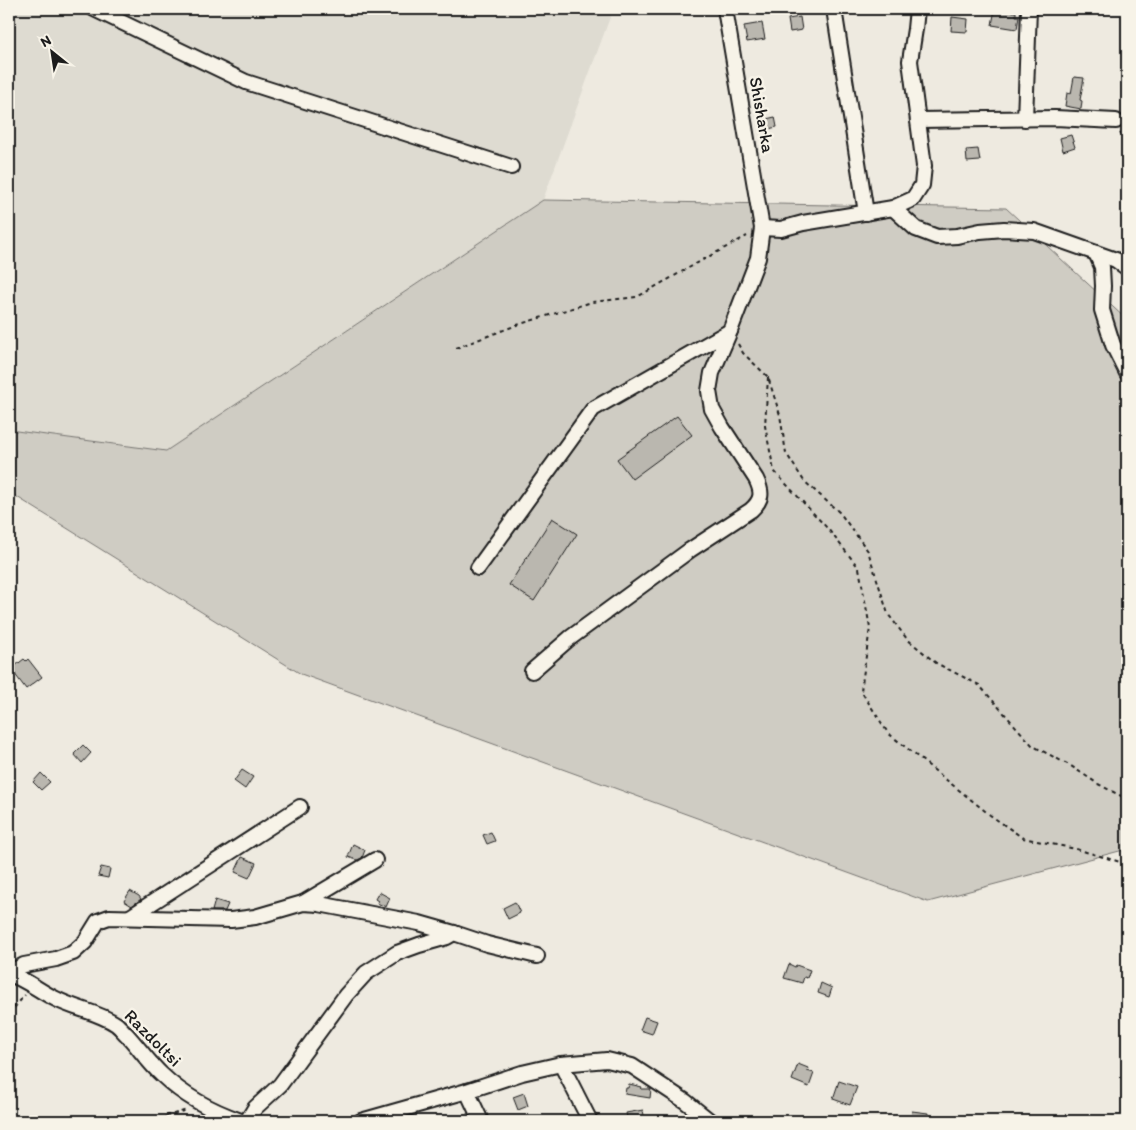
<svg xmlns="http://www.w3.org/2000/svg" width="1136" height="1130" font-family="Itim,sans-serif">
<style>
.built{fill:#dedbd1}
.green{fill:#cfccc3;stroke:#767470}
.building{fill:#bab7af;stroke:#1c1c1c}
.lines{fill:none;stroke-linecap:round;stroke-linejoin:round}
.minor-casing{stroke:#1c1c1c;stroke-width:18}
.path{stroke:#1c1c1c;stroke-width:2;stroke-dasharray:4 4;stroke-linecap:butt}
.minor{stroke:#f7f3e8;stroke-width:14}
.labels{text-anchor:middle;dominant-baseline:central;stroke-width:5;stroke-linejoin:round;paint-order:stroke}
.street-label{font-size:18px;fill:#1c1c1c;stroke:#f7f3e8}
</style>
<rect width="100%" height="100%" fill="#eeeae0"/>
<filter id="ink" filterUnits="userSpaceOnUse"><feTurbulence type="fractalNoise" baseFrequency=".02" numOctaves="2"/><feDisplacementMap in="SourceGraphic" scale="10" xChannelSelector="R" yChannelSelector="G"/><feConvolveMatrix kernelMatrix="1 2 1 2 8 2 1 2 1" color-interpolation-filters="sRGB"/></filter>
<g filter="url(#ink)">
<polygon class="built" points="9,9 613,9 543,200 166,451 9,430"/>
<polygon class="green" points="543,200 1006,208 1127,320 1127,849 928,902 301,674 9,492 9,430 166,451"/>
<g class="building">
<polygon points="995,9 1016,12 1016,16 1019,16 1017,29 992,25"/>
<polygon points="800,17 802,30 790,32 788,19"/>
<polygon points="952,17 968,19 967,32 951,31"/>
<polygon points="762,23 765,39 747,42 744,26"/>
<polygon points="1074,77 1084,78 1080,100 1082,101 1081,109 1065,106 1067,93 1071,94"/>
<polygon points="775,117 777,127 768,129 766,119"/>
<polygon points="1071,135 1075,147 1063,151 1060,138"/>
<polygon points="978,149 980,161 967,162 966,150"/>
<polygon points="677,416 692,435 632,479 617,459"/>
<polygon points="552,518 577,534 534,601 509,585"/>
<polygon points="24,659 26,661 28,659 42,677 26,689 11,669"/>
<polygon points="83,745 91,753 82,763 74,754"/>
<polygon points="242,770 253,777 245,789 234,781"/>
<polygon points="41,773 50,782 41,790 33,782"/>
<polygon points="491,832 495,841 487,844 483,835"/>
<polygon points="353,844 365,850 362,858 357,860 348,857"/>
<polygon points="242,857 256,863 249,878 235,872"/>
<polygon points="101,867 110,869 108,878 98,876"/>
<polygon points="130,891 139,896 141,899 132,906 124,901"/>
<polygon points="379,892 390,898 386,907 377,903 378,901 375,899"/>
<polygon points="215,900 228,904 225,911 212,911"/>
<polygon points="515,902 520,913 508,919 503,908"/>
<polygon points="789,964 795,967 796,965 810,970 807,978 804,977 802,983 784,978"/>
<polygon points="821,983 832,988 829,997 818,993"/>
<polygon points="645,1017 657,1021 652,1034 640,1030"/>
<polygon points="798,1064 808,1068 807,1071 814,1073 809,1087 792,1080"/>
<polygon points="839,1081 857,1087 850,1105 833,1099"/>
<polygon points="629,1084 642,1087 641,1089 651,1089 650,1098 625,1094 626,1088 628,1088"/>
<polygon points="524,1093 528,1106 518,1110 513,1097"/>
<polygon points="643,1110 645,1121 628,1121 626,1113"/>
<polygon points="912,1111 928,1113 927,1121 910,1121"/>
</g>
<g class="lines">
<defs>
<g id="minor">
<polyline points="94,9 246,82 511,167"/>
<polyline points="834,9 866,213"/>
<polyline points="1025,119 1029,9"/>
<polyline points="918,120 1055,118 1116,121"/>
<polyline points="893,208 916,229 937,237 957,236 980,231 1004,229 1034,231 1116,260 1127,268"/>
<polyline points="762,228 781,229 803,223 893,208 913,199 922,185 924,166 910,61 915,29 917,9"/>
<polyline points="1096,253 1102,267 1103,286 1102,310 1113,345 1127,373"/>
<polyline points="478,568 593,409 730,331"/>
<path d="M532,671L570,638L690,550L751,510C762,500 763,493 756,479L722,427L712,409L709,391L712,373L730,331L758,258L762,228L725,9"/>
<polyline points="303,903 375,860"/>
<polyline points="130,917 300,807"/>
<path d="M9,974C26,979 40,992 56,999C75,1009 98,1012 116,1024C120,1027 123,1031 127,1035C139,1048 149,1063 162,1075C184,1096 212,1111 241,1121"/>
<polyline points="11,974 16,969 24,965 56,959 73,953 85,942 98,921 109,917 231,920 255,917 303,903 319,904 419,923 454,933"/>
<polyline points="561,1064 590,1121"/>
<polyline points="467,1091 481,1121"/>
<polyline points="247,1121 255,1108 280,1085 346,995 366,973 397,953 419,945 447,937 454,933 487,944 537,956"/>
<polyline points="361,1121 467,1091 522,1073 561,1064 607,1060 632,1066 685,1101 710,1121"/>
</g>
</defs>
<use href="#minor" class="minor-casing"/>
<g class="path">
<polyline points="1120,133 1122,135 1127,143"/>
<polyline points="738,344 743,353 768,377 780,415 786,453 804,481 840,513 868,551 888,614 907,639 936,663 979,685 1033,746 1071,766 1098,784 1127,799"/>
<polyline points="456,348 517,325 592,302 637,297 708,257 747,236"/>
<polyline points="768,377 765,426 774,471 828,529 859,568 870,628 861,691 888,733 990,815 1023,838 1076,849 1127,864"/>
<polyline points="9,1014 25,995"/>
<polyline points="104,1121 111,1120 141,1121"/>
<polyline points="150,1121 187,1110"/>
</g>
<use href="#minor" class="minor"/>
</g>
</g>
<g class="labels">
<g class="street-label">
<text transform="translate(762 115) rotate(80)">Shisharka</text>
<text transform="translate(153 1038) rotate(45)">Razdoltsi</text>
</g>
</g>
<rect width="1136" height="1130" fill="none" stroke="#f7f3e8" stroke-width="30"/>
<rect x="15" y="15" width="1106" height="1100" fill="none" stroke="#1c1c1c" stroke-width="2" filter="url(#ink)"/>
<g transform="translate(52 52) rotate(330)" stroke="#f7f3e8" stroke-width="4" paint-order="stroke">
<path d="M0-4L9 19L0 12L-9 19Z" fill="#1c1c1c"/>
<text y="-8" font-size="14" font-weight="bold" text-anchor="middle" fill="#1c1c1c">N</text>
</g>
</svg>
